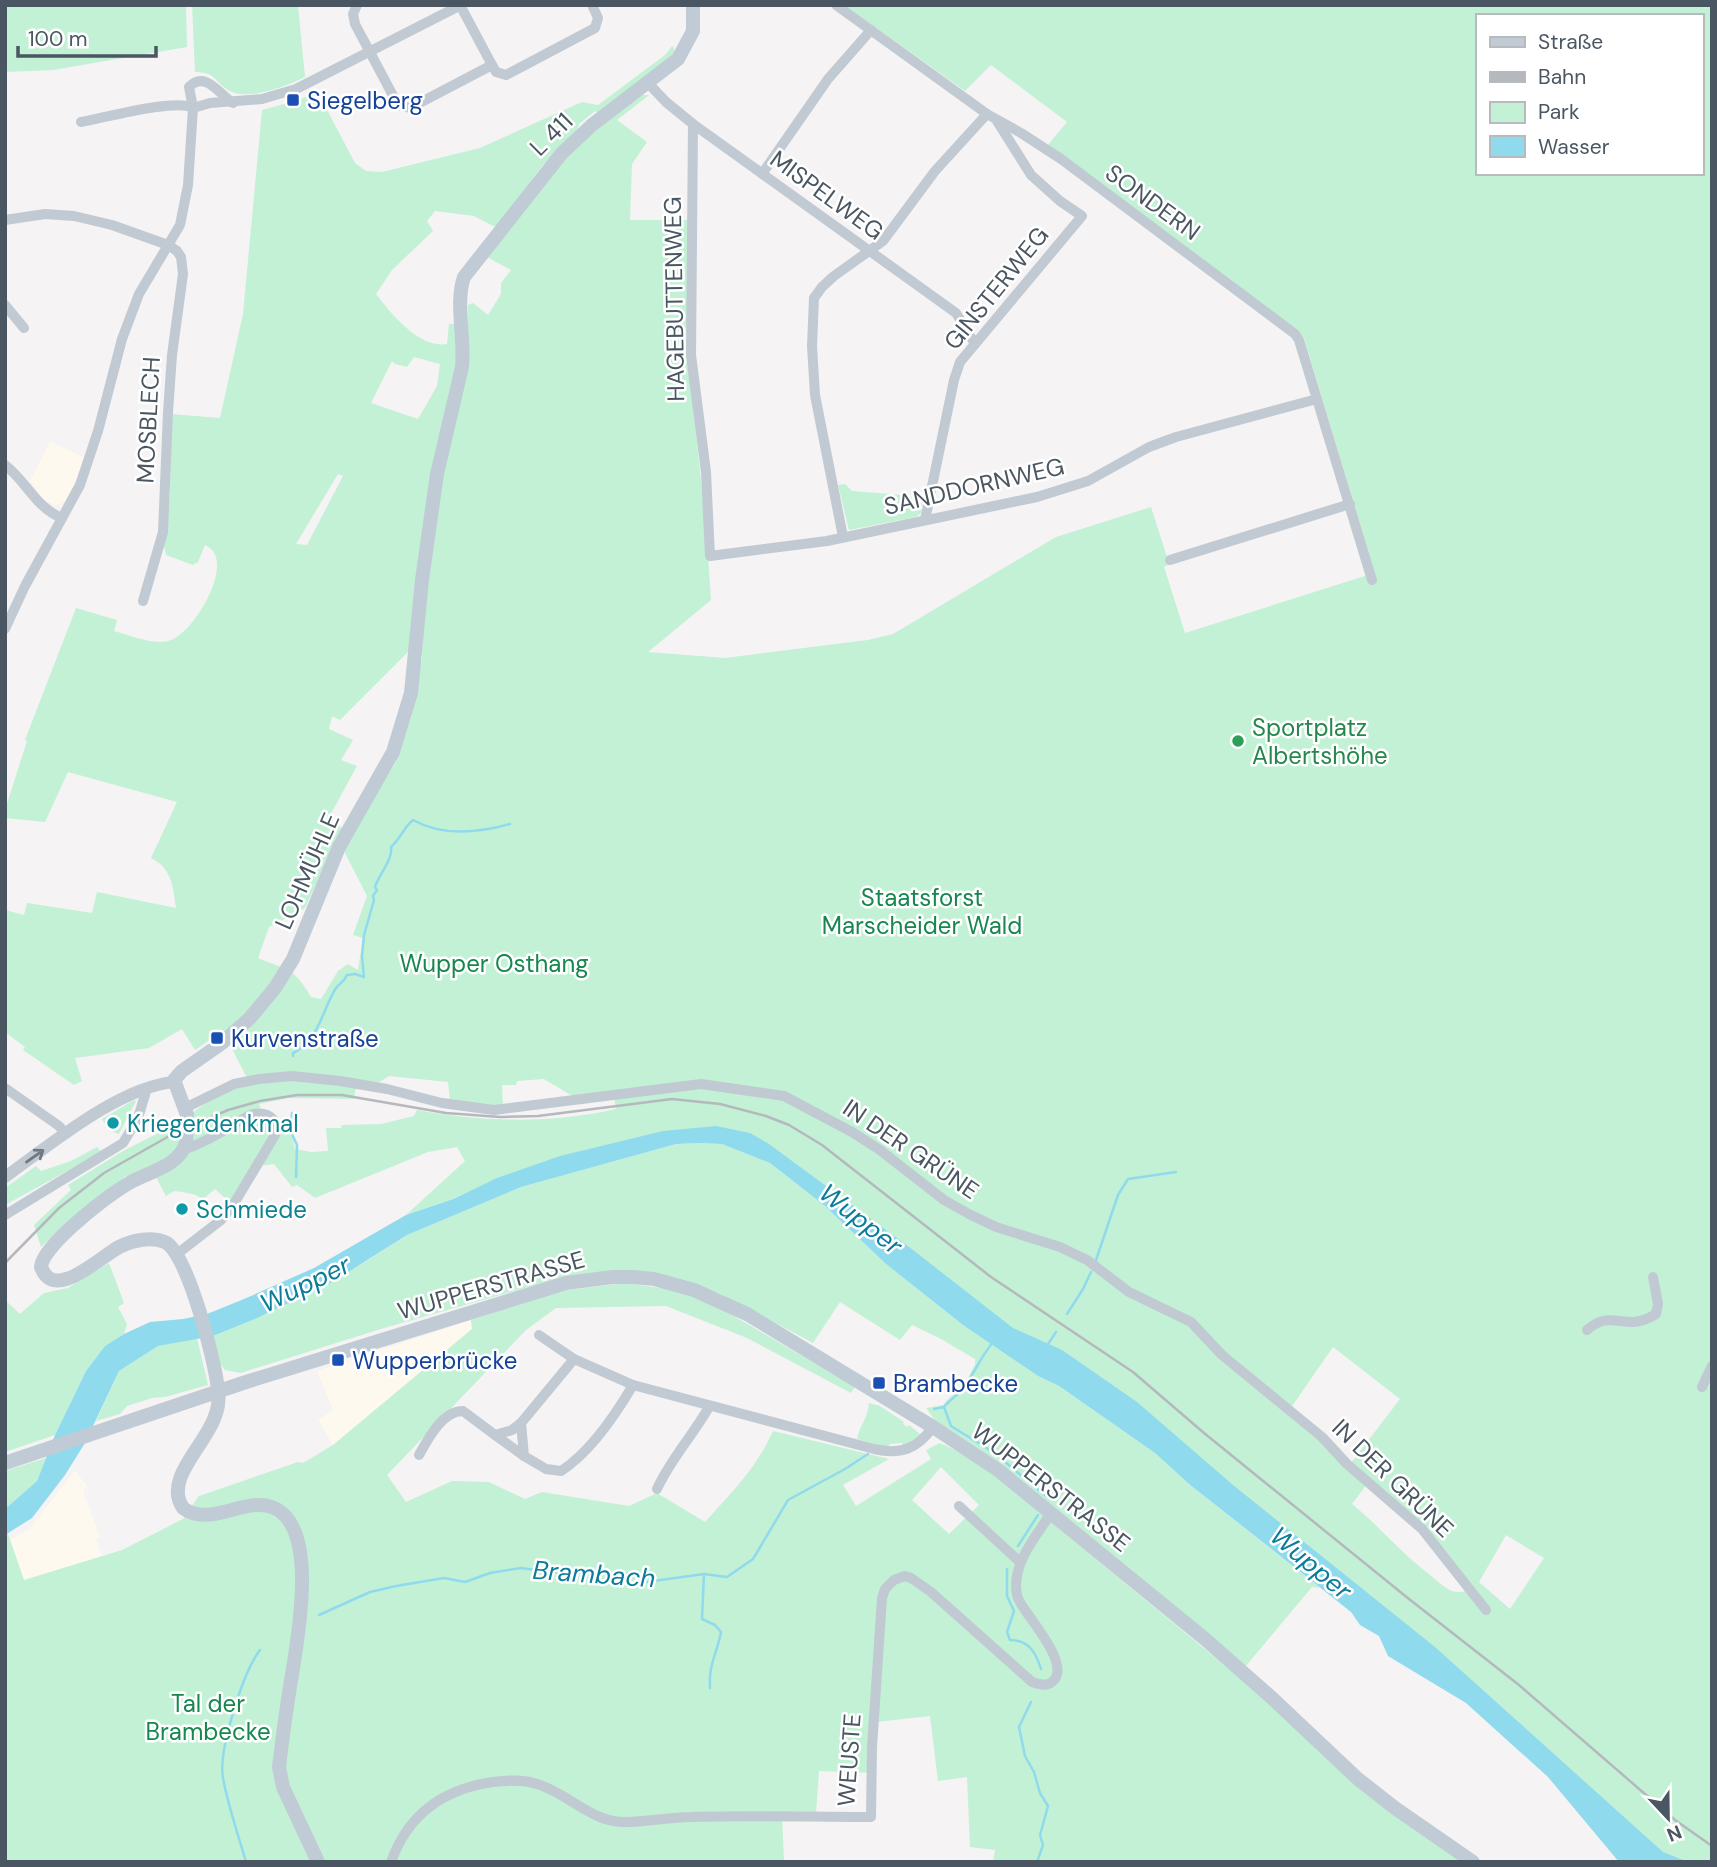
<svg xmlns="http://www.w3.org/2000/svg" width="1717" height="1867" font-family="'DM Sans',sans-serif">
<style>
.commercial{fill:#fdf9ef}
.green{fill:#c3f1d5;fill-rule:evenodd}
.water{fill:#90daee}
.lines{fill:none;stroke-linecap:round;stroke-linejoin:round}
.stream{stroke:#90daee;stroke-width:2.5}
.minor{stroke:#c1cad2;stroke-width:10}
.tertiary{stroke:#c1cad2;stroke-width:12}
.secondary{stroke:#c1cbd6;stroke-width:14}
.rail{stroke:#b5b8bd;stroke-width:2.5}
.secondary-bridge{stroke:#c1cbd6;stroke-width:14}
.oneway{stroke:#6e7983}
.transit-dot{fill:#1a4fb4;stroke:#fff;stroke-width:2.5}
.leisure-dot{fill:#2e9e5b;stroke:#fff;stroke-width:2.5}
.culture-dot{fill:#0f9aa8;stroke:#fff;stroke-width:2.5}
.labels{text-anchor:middle;dominant-baseline:central;stroke-width:5;stroke-linejoin:round;paint-order:stroke}
.transit-label{font-size:24px;fill:#164399;stroke:#fff;text-anchor:start}
.street-label{font-size:24px;fill:#4a5661;stroke:#fff}
.leisure-label{font-size:24px;fill:#27864d;stroke:#fff;text-anchor:start}
.park-label{font-size:24px;fill:#17864f;stroke:#fff}
.culture-label{font-size:24px;fill:#0d838f;stroke:#fff;text-anchor:start}
.water-label{font-size:26px;font-style:italic;fill:#0c7c9b;stroke:#fff}
</style>
<rect width="100%" height="100%" fill="#f5f3f3"/>
<g class="commercial">
<polygon points="50,441 85,458 68,498 60,504 55,505 44,500 30,481"/>
<polygon points="471,1320 472,1329 333,1445 318,1420 333,1410 317,1371"/>
<polygon points="75,1470 88,1487 83,1490 100,1537 96,1539 102,1557 24,1580 10,1540 29,1529"/>
</g>
<g class="green">
<polygon points="5,5 186,5 187,47 53,70 5,72"/>
<path d="M192,5H298L305,77C287,86 246,102 228,90C214,81 216,72 195,72Z"/>
<path d="M844,5H1712V1862H1653L1574,1777L782,1163L714,1136L496,1179L452,1199L406,1215L465,1161L457,1147L428,1152L315,1198L297,1185L292,1187L274,1164L258,1166L235,1207L215,1189L203,1199C193,1193 185,1192 174,1191L166,1196L156,1177L126,1176L67,1222L41,1247L34,1225L71,1190L68,1185L123,1151L178,1123L220,1093L250,1084L223,1031L195,1050L182,1029L149,1048L75,1058L82,1081L74,1085L23,1050L25,1047L5,1032V910L24,915L27,903L92,913L97,892L176,908C173,887 172,868 151,858L177,802L68,772L45,822L5,818V810L27,741L25,740L76,608L117,620L114,631C130,635 151,645 168,641C193,636 239,559 205,545L198,562L193,565L166,555L164,546L170,493L171,414L220,418L243,314L262,110L299,100L317,91L355,163L366,171L382,172L480,148L582,102L598,105L665,55L672,46L674,48V53L667,60L598,113L595,111L579,124L577,131L542,166L497,228L474,216L435,211L427,221L433,231L392,270L376,294C391,314 420,349 447,344L449,324L468,323V305L473,303L488,315L501,294V283L511,270L485,256L546,179L580,143L640,95H649L617,120L647,142L632,164L630,220H689L687,348L706,527L711,600L648,652L725,658L868,640L893,634L1056,537L1151,507L1167,557L1168,565L1164,567L1185,633L1368,575L1376,576L1304,338L1299,331L1047,146L1067,122L991,65L965,91ZM1477,16H1701V173H1477ZM414,357L440,364L437,386L418,419L371,403L392,361L395,364L407,367ZM338,474L343,476L307,545L296,544ZM439,506L423,622L422,658L411,718L395,764L357,824L344,851L367,896L353,935L363,938L358,970L348,964L338,971L321,999L311,997C293,966 288,971 258,958L269,927L305,908L342,828L328,819L357,766L341,760L353,740L329,729L332,716L340,720L409,651ZM389,1076L448,1082L450,1101L503,1107L502,1085H516L517,1081L544,1079L574,1097L613,1092L616,1109C552,1124 481,1122 417,1110L414,1116L381,1124L342,1125L341,1128H326L328,1151L311,1152L295,1149L291,1128H285L258,1166L275,1128C271,1118 261,1115 259,1104L288,1098L354,1099L357,1080L376,1084ZM1333,1347L1400,1399L1351,1463L1290,1409ZM1367,1484L1421,1529L1469,1590C1463,1592 1458,1593 1452,1591C1445,1588 1436,1580 1430,1575C1401,1553 1379,1526 1352,1504ZM1506,1535L1544,1558L1510,1609L1479,1582Z"/>
<polygon points="845,484 852,491 903,495 904,497 923,499 921,513 916,517 849,530 838,485"/>
<polygon points="134,1100 136,1101 119,1134 109,1130 102,1119"/>
<polygon points="696,1143 722,1144 770,1163 825,1206 886,1264 963,1325 1038,1376 1059,1386 1155,1453 1189,1484 1320,1588 1312,1587 1245,1667 940,1427 926,1408 943,1405 950,1397 963,1388 975,1364 975,1359 941,1339 912,1325 900,1340 840,1302 813,1343 719,1293 678,1279 560,1278 384,1328 240,1373 225,1370 219,1362 213,1336 255,1319 365,1262 407,1235 521,1187 676,1144"/>
<polygon points="97,1147 102,1152 5,1205 5,1188 36,1166 41,1171 71,1161"/>
<polygon points="109,1263 124,1303 118,1307 127,1324 124,1334 105,1346 86,1371 55,1435 5,1452 5,1300 20,1314 44,1293 68,1288"/>
<path d="M626,1283L674,1290L710,1302L855,1387L851,1393L747,1338L666,1306L556,1308L526,1330L387,1475L406,1502L452,1481L489,1482L525,1499L542,1492L629,1506L657,1493L705,1522C733,1491 756,1469 773,1431L889,1459L843,1485L856,1506L931,1459L926,1450L940,1443L964,1454L994,1475L1463,1862H993L995,1850L970,1847L967,1777L938,1781L930,1716L876,1722L874,1773L819,1771L816,1813L782,1814L784,1862H5V1535L8,1534L24,1580L122,1550L183,1519L199,1496L298,1462L303,1463L333,1445L472,1329L471,1320L560,1291ZM941,1467L979,1505L949,1534L912,1500Z"/>
<polygon points="197,1338 208,1385 165,1397 152,1398 127,1406 120,1414 96,1421 119,1371 158,1346"/>
<path d="M869,1403L880,1406L904,1422L903,1424L907,1427L909,1425L920,1434L919,1437L903,1446L902,1443L890,1444L888,1448L857,1439C859,1427 868,1418 869,1403Z"/>
<polygon points="46,1458 37,1481 5,1509 5,1471"/>
</g>
<polygon class="water" points="716,1126 750,1133 769,1144 913,1250 1013,1328 1062,1350 1137,1402 1233,1485 1435,1647 1663,1852 1688,1862 1619,1862 1548,1777 1466,1703 1388,1656 1379,1636 1360,1625 1351,1612 1189,1484 1155,1453 1059,1386 1038,1376 963,1325 886,1264 825,1206 770,1163 722,1144 698,1143 676,1144 521,1187 407,1235 334,1281 255,1319 213,1336 158,1346 119,1371 85,1443 65,1475 32,1518 5,1535 5,1509 37,1481 55,1435 86,1371 105,1346 124,1334 150,1322 183,1319 207,1314 244,1299 314,1268 406,1215 453,1199 497,1178 560,1156 663,1131"/>
<g class="lines">
<g class="stream">
<path d="M293,1056V1053C319,1041 322,1010 336,988C340,983 344,982 347,975L355,974L364,977L362,956L364,935L374,900L373,896L377,890L375,887C379,874 393,860 391,847C401,838 404,827 413,820C443,837 478,833 510,824"/>
<polyline points="292,1113 291,1132 297,1145 296,1177"/>
<polyline points="1096,1260 1118,1195 1128,1179 1176,1172"/>
<polyline points="1067,1314 1083,1289 1091,1272"/>
<polyline points="1046,1347 1056,1332"/>
<polyline points="944,1407 951,1426 993,1452 1051,1500"/>
<path d="M934,1409L944,1407C950,1399 960,1394 965,1386C976,1370 981,1356 994,1341"/>
<polyline points="1018,1546 1038,1515"/>
<path d="M1007,1569V1596L1014,1611L1007,1632L1010,1640C1029,1640 1036,1653 1041,1669"/>
<path d="M704,1574L702,1619L715,1625L721,1632C717,1654 708,1665 710,1688"/>
<polyline points="319,1615 370,1592 396,1586 444,1578 465,1582 490,1573 521,1568 550,1572 642,1574 646,1582 704,1574 727,1577 753,1559 788,1500 845,1469 868,1454"/>
<polyline points="1031,1702 1019,1727 1025,1756 1034,1772 1040,1793 1048,1806 1040,1835 1043,1845 1037,1862"/>
<path d="M246,1862C238,1834 228,1806 223,1778C218,1751 243,1672 260,1650"/>
</g>
<g class="minor">
<polyline points="357,5 353,14 355,24 398,105 410,108 492,65 496,72 506,75 595,28 598,18 592,5"/>
<polyline points="460,5 492,65"/>
<polyline points="836,5 987,114 1021,133 1061,159 1295,334 1299,340 1372,580"/>
<polyline points="648,83 666,102 693,124 956,313 975,344"/>
<path d="M81,122C104,118 176,98 193,108L210,103L262,99L296,89L461,5"/>
<polyline points="693,124 691,355 706,472 710,556 827,541 1037,497 1088,481 1149,447 1176,437 1317,399"/>
<polyline points="762,174 828,79 871,30"/>
<polyline points="5,220 45,214 74,216 112,225 168,245 177,251 181,257 183,274 172,355 168,412 163,532 143,601"/>
<polyline points="5,305 24,328"/>
<path d="M5,465C27,482 35,507 62,518"/>
<polyline points="925,520 954,380 960,362 1082,216 1060,201 1031,175 997,121"/>
<polyline points="843,537 815,395 812,346 814,298 822,287 834,276 883,241 935,171 987,114"/>
<polyline points="1170,560 1350,504"/>
<path d="M5,629L25,586L80,485L98,431L122,339L139,294L180,225L188,185L193,108L189,87C205,70 219,94 233,103"/>
<polyline points="5,1088 59,1126 66,1134"/>
<polyline points="185,1108 234,1084 259,1079 292,1076 340,1081 387,1089 442,1103 494,1110 701,1084 784,1096 852,1132 880,1150 944,1200 969,1214 996,1227 1060,1247 1087,1260 1129,1292 1191,1322 1222,1355 1322,1437 1347,1464 1422,1529 1486,1610"/>
<polyline points="5,1215 123,1143 138,1118 147,1088"/>
<path d="M177,1254L221,1220L232,1207L275,1135C280,1121 269,1111 254,1114C245,1116 238,1123 230,1127C215,1136 201,1144 185,1149"/>
<path d="M1587,1330C1612,1307 1625,1334 1656,1314L1658,1304L1653,1277"/>
<path d="M539,1335L574,1359L633,1385L874,1449C901,1455 917,1449 933,1427"/>
<path d="M574,1359L521,1423L524,1456L546,1469L561,1471C589,1453 616,1414 633,1385"/>
<polyline points="1702,1387 1712,1366"/>
<polyline points="495,1435 524,1456"/>
<path d="M419,1455C428,1439 442,1411 463,1411L495,1435L512,1430L521,1423"/>
<path d="M657,1489C670,1460 693,1435 709,1407"/>
<polyline points="959,1506 1020,1562"/>
<path d="M391,1862C408,1814 443,1789 493,1782C509,1780 525,1779 540,1785C569,1795 590,1820 621,1822C644,1823 667,1817 690,1817C750,1815 811,1817 871,1817L872,1747L882,1598L885,1589L894,1580L905,1576L911,1578L931,1592L1032,1682C1038,1684 1046,1687 1052,1682C1073,1666 1028,1618 1020,1602C1017,1597 1016,1591 1016,1586C1016,1559 1037,1535 1051,1513"/>
</g>
<path class="tertiary" d="M5,1177C50,1145 119,1087 174,1082"/>
<g class="secondary">
<path d="M187,1115L174,1080L182,1071L222,1043L250,1018L275,988L293,959L339,847L393,752L411,693L422,580L437,474L462,367C465,339 455,302 464,277L562,153L592,125L678,59L693,31V5"/>
<path d="M186,1142C181,1165 149,1172 131,1182C110,1194 42,1245 41,1267C54,1303 100,1257 119,1247C133,1240 152,1236 167,1243C189,1260 215,1360 218,1390C219,1398 218,1409 215,1416C206,1445 163,1479 183,1508C209,1528 244,1497 272,1507C323,1526 295,1652 289,1693C285,1718 282,1742 279,1767L283,1787L318,1862"/>
<polyline points="5,1463 246,1382 566,1283 613,1277 633,1277 654,1279 694,1290 747,1314 933,1427 998,1470 1205,1639 1272,1698 1358,1779 1395,1808 1473,1862"/>
</g>
<polyline class="rail" points="5,1263 59,1208 104,1173 171,1135 228,1110 260,1101 297,1095 342,1095 446,1113 500,1117 538,1116 672,1099 720,1104 766,1116 789,1125 822,1145 991,1277 1133,1372 1204,1433 1409,1599 1519,1685 1675,1820 1712,1846"/>
<polyline class="secondary-bridge" points="186,1142 187,1115"/>
</g>
<defs><path id="oneway-shaft" d="M-6 0H5M1.5-3L5.5 0L1.5 3" fill="none" stroke-width="1.6" stroke-linecap="round" stroke-linejoin="round" transform="scale(1.75)"/></defs>
<use class="oneway" href="#oneway-shaft" transform="translate(35 1156) rotate(-35)"/>
<g class="transit-dot">
<rect x="286" y="93" width="14" height="14" rx="3.5"/>
<rect x="210" y="1031" width="14" height="14" rx="3.5"/>
<rect x="331" y="1353" width="14" height="14" rx="3.5"/>
<rect x="872" y="1376" width="14" height="14" rx="3.5"/>
</g>
<circle class="leisure-dot" cx="1238" cy="741" r="7"/>
<g class="culture-dot">
<circle cx="113" cy="1123" r="7"/>
<circle cx="182" cy="1209" r="7"/>
</g>
<g class="labels">
<g class="transit-label">
<text x="307" y="100">Siegelberg</text>
<text x="231" y="1038">Kurvenstraße</text>
<text x="352" y="1360">Wupperbrücke</text>
<text x="893" y="1383">Brambecke</text>
</g>
<g class="street-label">
<text transform="translate(551 134) rotate(-45)">L 411</text>
<text transform="translate(827 195) rotate(36)">MISPELWEG</text>
<text transform="translate(1153 202) rotate(36)">SONDERN</text>
<text transform="translate(996 288) rotate(-51)">GINSTERWEG</text>
<text transform="translate(674 299) rotate(-91)">HAGEBUTTENWEG</text>
<text transform="translate(148 420) rotate(-87)">MOSBLECH</text>
<text transform="translate(974 486) rotate(-13)">SANDDORNWEG</text>
<text transform="translate(307 871) rotate(-66)">LOHMÜHLE</text>
<text transform="translate(911 1149) rotate(34)">IN DER GRÜNE</text>
<text transform="translate(491 1285) rotate(-16)">WUPPERSTRASSE</text>
<text transform="translate(1393 1478) rotate(44)">IN DER GRÜNE</text>
<text transform="translate(1051 1487) rotate(38)">WUPPERSTRASSE</text>
<text transform="translate(849 1760) rotate(-86)">WEUSTE</text>
</g>
<g class="leisure-label">
<text x="1252" y="727">Sportplatz<tspan x="1252" dy="28">Albertshöhe</tspan></text>
</g>
<g class="park-label">
<text x="922" y="897">Staatsforst<tspan x="922" dy="28">Marscheider Wald</tspan></text>
<text x="494" y="963">Wupper Osthang</text>
<text x="208" y="1703">Tal der<tspan x="208" dy="28">Brambecke</tspan></text>
</g>
<g class="culture-label">
<text x="127" y="1123">Kriegerdenkmal</text>
<text x="196" y="1209">Schmiede</text>
</g>
<g class="water-label">
<text transform="translate(861 1219) rotate(38)">Wupper</text>
<text transform="translate(305 1284) rotate(-26)">Wupper</text>
<text transform="translate(1311 1563) rotate(40)">Wupper</text>
<text transform="translate(594 1574) rotate(4)">Brambach</text>
</g>
</g>
<rect width="1717" height="1867" fill="none" stroke="#4a5661" stroke-width="14"/>
<rect x="1476" y="14" width="228" height="161" fill="#ffffff" stroke="#b7bbc0" stroke-width="2"/>
<rect x="1490" y="37" width="35" height="10" fill="#c1cbd6" stroke="#b7bbc0" stroke-width="2"/>
<text x="1538" y="49" font-size="21" fill="#4a5661">Straße</text>
<rect x="1490" y="72" width="35" height="10" fill="#b5b8bd" stroke="#b7bbc0" stroke-width="2"/>
<text x="1538" y="84" font-size="21" fill="#4a5661">Bahn</text>
<rect x="1490" y="102" width="35" height="21" fill="#c3f1d5" stroke="#b7bbc0" stroke-width="2"/>
<text x="1538" y="119" font-size="21" fill="#4a5661">Park</text>
<rect x="1490" y="136" width="35" height="21" fill="#90daee" stroke="#b7bbc0" stroke-width="2"/>
<text x="1538" y="154" font-size="21" fill="#4a5661">Wasser</text>
<g transform="translate(1668 1818) rotate(158)" stroke="#ffffff" stroke-width="5" paint-order="stroke">
<path d="M0-5L12 26L0 18L-12 26Z" fill="#4a5661"/>
<text y="-10" font-size="19" font-weight="bold" text-anchor="middle" fill="#4a5661">N</text>
</g>
<path d="M18 46v10h138v-10" fill="none" stroke="#4a5661" stroke-width="3.5"/>
<text x="28" y="46" font-size="21" fill="#4a5661" stroke="#ffffff" stroke-width="5" paint-order="stroke">100 m</text>
</svg>
